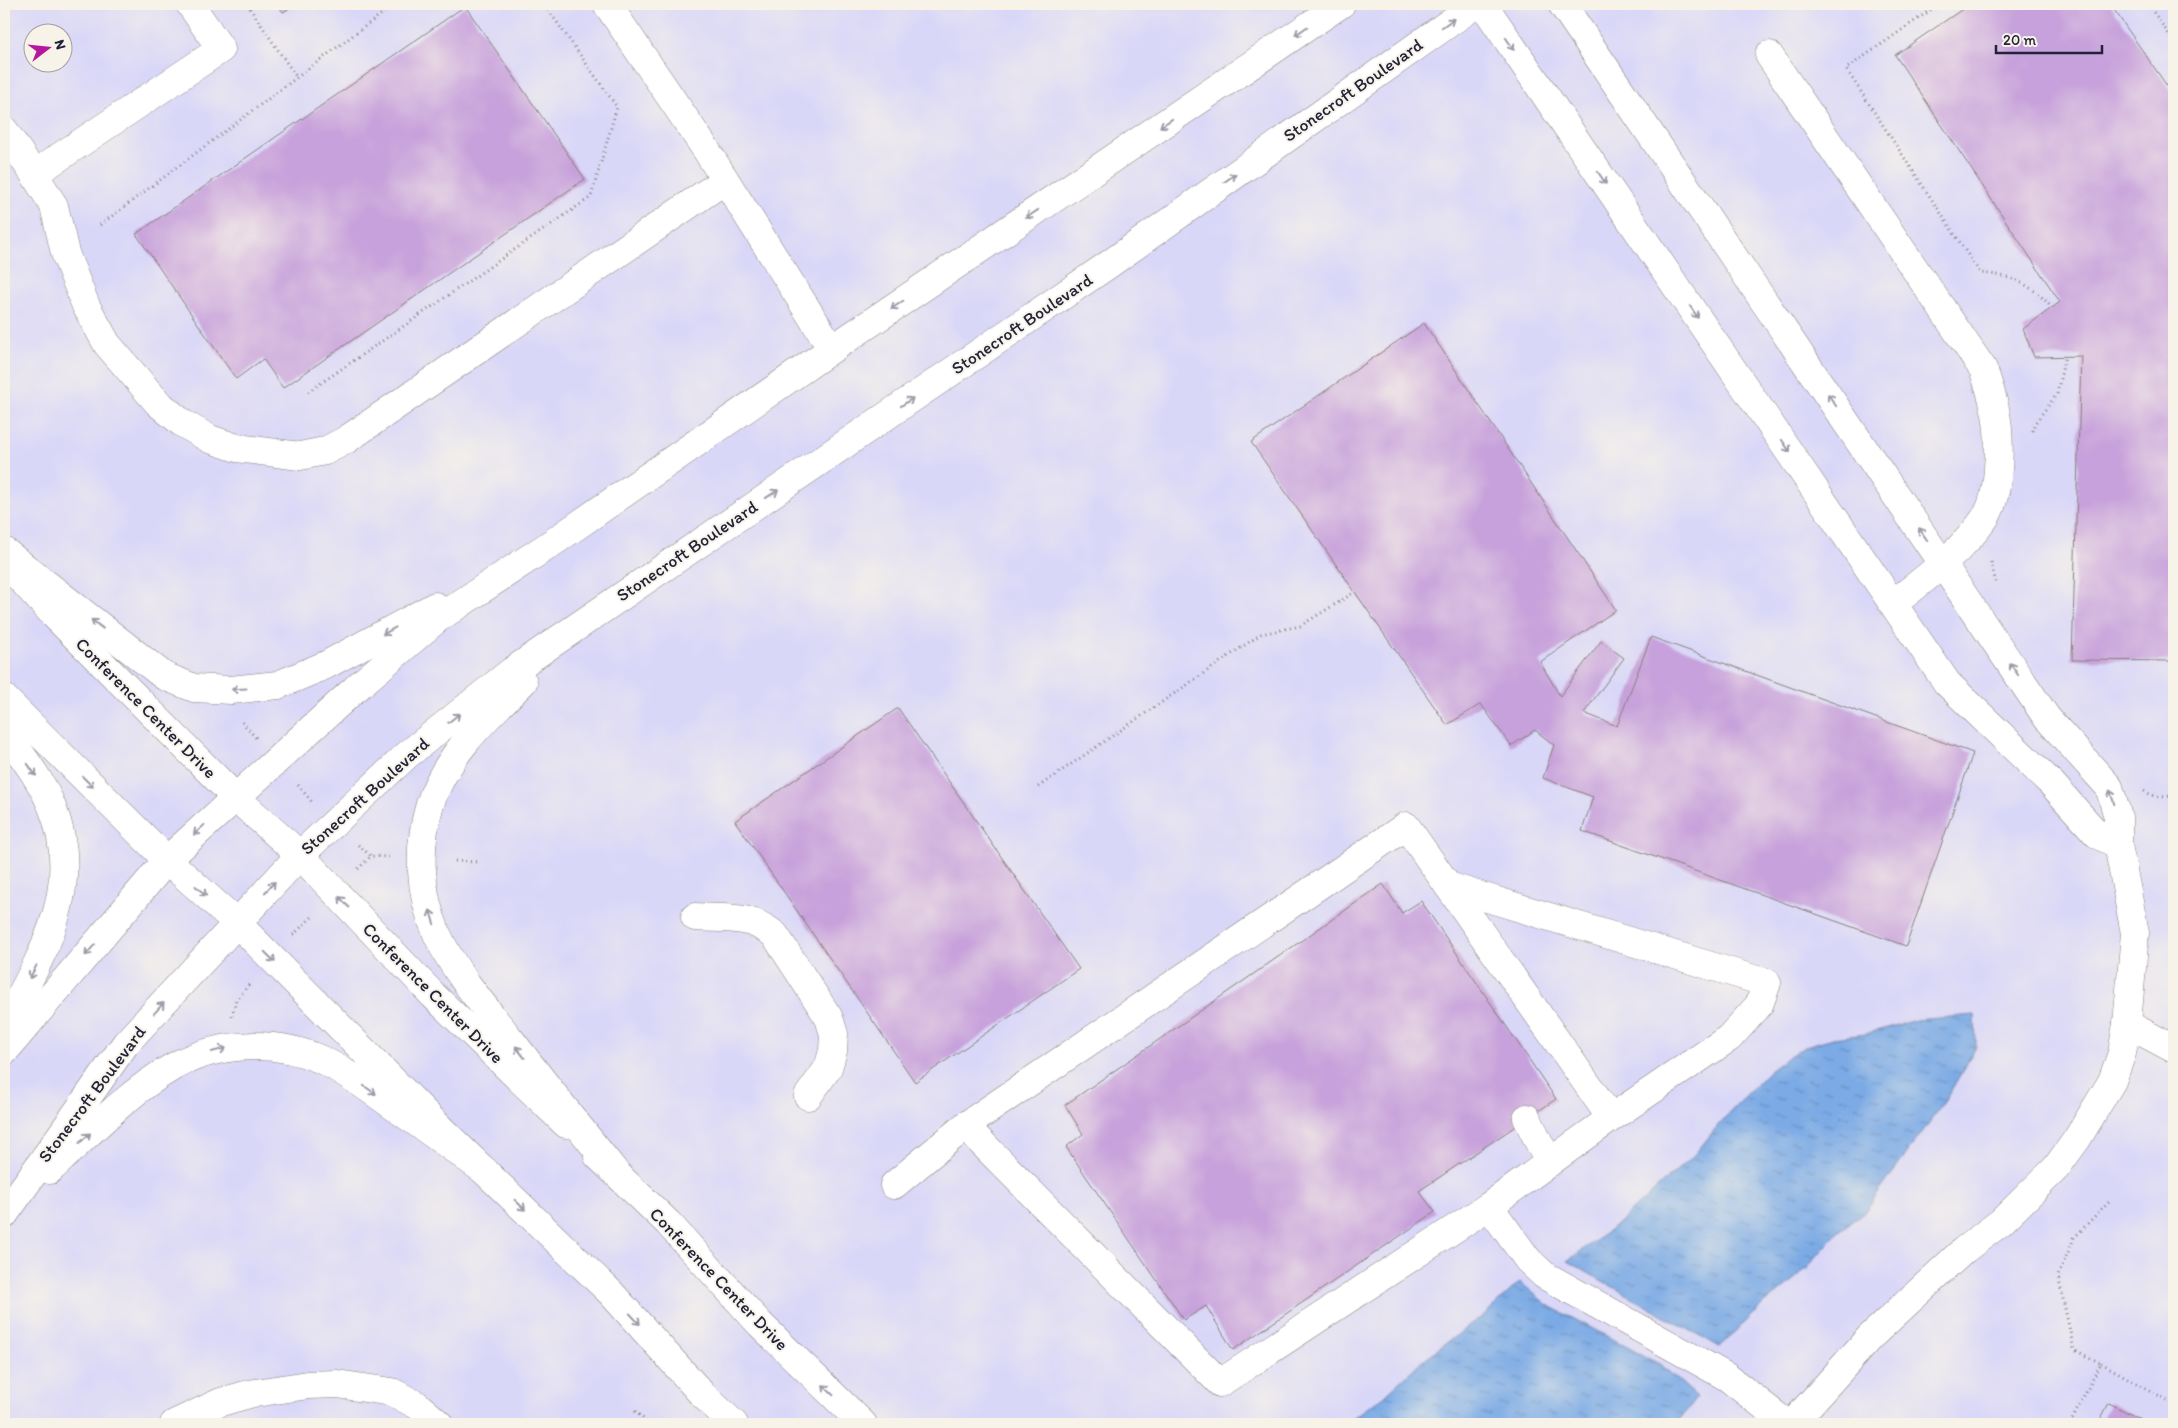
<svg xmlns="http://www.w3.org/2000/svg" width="2178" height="1428" font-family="Itim,sans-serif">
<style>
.built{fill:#d9d7f8;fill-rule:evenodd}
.water{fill:url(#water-ripples);stroke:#4e6690}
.building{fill:#c7a1db}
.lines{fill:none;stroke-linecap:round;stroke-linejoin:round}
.minor-casing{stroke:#88807c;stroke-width:29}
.major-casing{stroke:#88807c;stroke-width:29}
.path{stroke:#88807c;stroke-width:3;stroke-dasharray:1 4;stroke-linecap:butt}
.minor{stroke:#fff;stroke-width:28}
.major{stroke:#fff;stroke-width:28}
.oneway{stroke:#9c9ca7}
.labels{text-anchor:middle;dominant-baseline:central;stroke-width:4;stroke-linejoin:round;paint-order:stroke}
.street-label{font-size:18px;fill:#22223b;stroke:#f7f3e8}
</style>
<defs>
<pattern id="water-ripples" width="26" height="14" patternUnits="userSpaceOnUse" patternTransform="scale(1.25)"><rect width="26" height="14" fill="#7baae5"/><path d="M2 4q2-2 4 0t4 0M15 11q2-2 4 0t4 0" fill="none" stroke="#648abb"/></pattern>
</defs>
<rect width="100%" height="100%" fill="#f7f3e8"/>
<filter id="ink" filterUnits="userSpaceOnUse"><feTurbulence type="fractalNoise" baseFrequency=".02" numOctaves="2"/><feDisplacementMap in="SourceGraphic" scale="10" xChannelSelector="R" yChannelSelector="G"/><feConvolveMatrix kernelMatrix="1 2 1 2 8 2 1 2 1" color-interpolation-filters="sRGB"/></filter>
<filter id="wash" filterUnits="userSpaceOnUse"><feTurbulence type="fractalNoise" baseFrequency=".0096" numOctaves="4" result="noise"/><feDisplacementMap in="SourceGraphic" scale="20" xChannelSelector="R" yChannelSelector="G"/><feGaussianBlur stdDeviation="1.12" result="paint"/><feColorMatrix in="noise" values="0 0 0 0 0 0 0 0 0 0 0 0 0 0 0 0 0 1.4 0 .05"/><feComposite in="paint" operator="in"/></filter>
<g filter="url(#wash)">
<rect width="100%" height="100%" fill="#eddfbd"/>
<path class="built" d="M4,4H2174V1424H4ZM32,32H62V62H32Z"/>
<g class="water">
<polygon points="1975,1015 1976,1046 1964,1068 1944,1102 1866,1210 1838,1232 1804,1271 1764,1304 1720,1347 1567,1261 1612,1229 1696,1153 1720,1123 1768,1072 1789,1056 1809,1045 1833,1038 1866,1034 1916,1020"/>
<polygon points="1520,1282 1546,1304 1661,1365 1697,1397 1676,1424 1344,1424 1383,1397 1423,1360 1483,1316"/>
</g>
<g id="blocks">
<g class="building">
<polygon points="277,4 296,4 283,12"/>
<polygon points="1970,4 2110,4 2174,96 2174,661 2072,660 2081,356 2034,357 2023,329 2060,302 1895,55"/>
<polygon points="465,6 585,179 283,388 263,359 236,379 136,234"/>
<polygon points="1424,323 1616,610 1540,662 1560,696 1601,641 1624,658 1584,713 1617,726 1651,637 1973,753 1906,946 1582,831 1593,797 1543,778 1554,745 1535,730 1511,746 1481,704 1447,725 1251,442"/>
<polygon points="898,708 1079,969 915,1082 735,821"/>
<polygon points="1383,884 1402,913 1421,901 1556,1099 1419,1191 1435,1212 1233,1350 1206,1306 1184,1320 1066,1147 1083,1134 1065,1105"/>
<polygon points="2109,1403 2150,1424 2098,1424"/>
</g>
</g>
</g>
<g filter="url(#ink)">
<use href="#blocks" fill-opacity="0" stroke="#88807c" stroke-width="1"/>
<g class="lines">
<defs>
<g id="minor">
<polyline points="607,4 705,148 832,349"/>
<polyline points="1483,4 1947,683 2052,784 2097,834 2118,845"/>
<polyline points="1562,4 2047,718 2109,787 2118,817 2118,845 2135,933 2127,1024 2122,1053 2112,1081 2077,1139 2056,1168 2001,1222 1964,1250 1869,1338 1792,1424"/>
<path d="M1769,55L1983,369C1988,382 1992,396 1995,409C2001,436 2001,495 1985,518C1961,552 1926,578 1894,603"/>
<polyline points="4,130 34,174 221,49 190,4"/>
<polyline points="34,174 54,206 65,253 86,306 107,344 158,403 182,423 210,439 237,448 300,456 325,451 346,440 725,180"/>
<polyline points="4,561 54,615 235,797 300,855 433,995 566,1124"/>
<polyline points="4,698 167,860 236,922 443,1131 611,1293 702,1394 734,1424"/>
<polyline points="1448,886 1767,983 1759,1005 1729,1038 1611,1118"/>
<path d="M695,917C726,919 749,914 775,935L829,1018L834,1034L833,1051L828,1068L808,1096"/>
<polyline points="2127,1024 2174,1049"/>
<polyline points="1527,1118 1549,1163"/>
<polyline points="598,1156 668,1223 760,1324 863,1424"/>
<polyline points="894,1185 965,1126"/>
<polyline points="1489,1206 1220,1383 965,1126 1406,826 1611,1118 1489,1206 1528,1260 1544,1275 1727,1377 1787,1424"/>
<polyline points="174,1424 221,1402 249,1394 308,1385 337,1384 392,1392 417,1405 439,1424"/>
</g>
<g id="major">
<polyline points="4,551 164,676 194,688 231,690 278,685 326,665 435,606"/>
<path d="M523,682C487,717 446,755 430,804C417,847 419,893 437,934C454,972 485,1007 510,1039C545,1084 580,1128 616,1173"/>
<path d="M4,730C21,755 41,779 52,807C85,887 41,958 4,1026"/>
<polyline points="4,1052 167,860 355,689 437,619 555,541 832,349 1341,4"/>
<path d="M50,1170C88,1135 126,1094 171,1068C216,1042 274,1039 322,1060C345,1071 368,1088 389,1103C421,1126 453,1148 485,1171"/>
<polyline points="4,1215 126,1043 300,855 407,755 512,671 1108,265 1476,4"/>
</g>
</defs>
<use href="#minor" class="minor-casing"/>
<use href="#major" class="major-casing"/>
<g class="path">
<polyline points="247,4 297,78"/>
<path d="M1939,4L1846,69L1980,273C2011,275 2032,284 2052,308"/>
<polyline points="2148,4 2174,42"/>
<polyline points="100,225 395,4"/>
<polyline points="308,392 591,197 617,107 544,4"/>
<polyline points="2032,431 2035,423 2057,394 2065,356"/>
<polyline points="1991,562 1996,583"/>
<polyline points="242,722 256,738"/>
<polyline points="298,785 312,802"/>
<polyline points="1038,787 1261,634 1300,626 1355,592"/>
<path d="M2144,791C2153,797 2164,798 2174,795"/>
<polyline points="358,845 371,856"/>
<polyline points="455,861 479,862"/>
<polyline points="358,869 371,856 389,857"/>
<polyline points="293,935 314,915"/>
<polyline points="232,1016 236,1001 251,982"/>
<polyline points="2101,1363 2174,1404"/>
<polyline points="635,1411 649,1424"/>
<polyline points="2070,1424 2101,1363 2074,1350 2058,1276 2074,1238 2110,1200"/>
</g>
<use href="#minor" class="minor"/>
<use href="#major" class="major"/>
</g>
<defs><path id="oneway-shaft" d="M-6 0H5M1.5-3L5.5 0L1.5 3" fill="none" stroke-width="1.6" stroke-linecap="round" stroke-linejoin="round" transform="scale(1.25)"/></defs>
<g class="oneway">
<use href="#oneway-shaft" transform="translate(1448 23) rotate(-35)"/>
<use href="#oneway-shaft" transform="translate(1301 31) rotate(145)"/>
<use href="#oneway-shaft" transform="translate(1510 44) rotate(56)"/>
<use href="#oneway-shaft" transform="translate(1166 123) rotate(146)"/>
<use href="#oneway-shaft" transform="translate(1230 178) rotate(-35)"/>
<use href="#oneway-shaft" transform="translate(1602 178) rotate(56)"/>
<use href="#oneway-shaft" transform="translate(1032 214) rotate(146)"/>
<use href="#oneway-shaft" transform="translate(897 305) rotate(146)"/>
<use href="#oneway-shaft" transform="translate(1694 312) rotate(56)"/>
<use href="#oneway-shaft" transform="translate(1832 400) rotate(-124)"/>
<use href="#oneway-shaft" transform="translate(907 402) rotate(-34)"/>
<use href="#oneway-shaft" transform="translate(1786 446) rotate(56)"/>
<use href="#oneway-shaft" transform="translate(772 494) rotate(-33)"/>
<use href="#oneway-shaft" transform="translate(1923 534) rotate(-124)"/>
<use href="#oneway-shaft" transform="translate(97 624) rotate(-142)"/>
<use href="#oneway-shaft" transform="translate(389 631) rotate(151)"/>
<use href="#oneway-shaft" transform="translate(2014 669) rotate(-124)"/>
<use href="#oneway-shaft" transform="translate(239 689) rotate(177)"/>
<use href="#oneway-shaft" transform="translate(454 718) rotate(-39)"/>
<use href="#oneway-shaft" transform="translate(32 770) rotate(55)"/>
<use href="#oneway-shaft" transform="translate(88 782) rotate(45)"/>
<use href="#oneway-shaft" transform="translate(2112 797) rotate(-108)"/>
<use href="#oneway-shaft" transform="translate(199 830) rotate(137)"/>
<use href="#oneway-shaft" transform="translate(270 887) rotate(-47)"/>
<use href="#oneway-shaft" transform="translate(201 891) rotate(42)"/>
<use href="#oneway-shaft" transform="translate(344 902) rotate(-133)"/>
<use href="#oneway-shaft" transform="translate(432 917) rotate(-107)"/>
<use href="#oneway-shaft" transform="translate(90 950) rotate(131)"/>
<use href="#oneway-shaft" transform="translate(270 957) rotate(45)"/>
<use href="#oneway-shaft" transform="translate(33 972) rotate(118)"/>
<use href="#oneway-shaft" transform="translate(159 1008) rotate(-48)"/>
<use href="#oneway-shaft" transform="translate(219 1050) rotate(-15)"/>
<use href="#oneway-shaft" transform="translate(520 1052) rotate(-128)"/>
<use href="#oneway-shaft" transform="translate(370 1090) rotate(35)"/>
<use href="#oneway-shaft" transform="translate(85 1138) rotate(-42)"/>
<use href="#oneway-shaft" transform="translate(520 1205) rotate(44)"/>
<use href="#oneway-shaft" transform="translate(635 1319) rotate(47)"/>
<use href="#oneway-shaft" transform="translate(828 1390) rotate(-136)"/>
</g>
</g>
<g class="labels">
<g class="street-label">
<text transform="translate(1353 90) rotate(-35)">Stonecroft Boulevard</text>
<text transform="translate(1022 324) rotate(-34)">Stonecroft Boulevard</text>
<text transform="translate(687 551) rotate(-34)">Stonecroft Boulevard</text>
<text transform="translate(146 708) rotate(45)">Conference Center Drive</text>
<text transform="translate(365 796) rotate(-42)">Stonecroft Boulevard</text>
<text transform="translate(433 993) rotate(45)">Conference Center Drive</text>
<text transform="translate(92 1094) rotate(-53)">Stonecroft Boulevard</text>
<text transform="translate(719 1279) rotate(46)">Conference Center Drive</text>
</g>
</g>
<rect width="2178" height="1428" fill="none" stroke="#f7f3e8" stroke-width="20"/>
<g transform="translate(48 48) rotate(74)"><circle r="24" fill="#f7f3e8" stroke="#a29fa3"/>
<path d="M0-4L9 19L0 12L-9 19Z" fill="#b5179e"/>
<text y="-8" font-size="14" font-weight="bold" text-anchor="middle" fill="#22223b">N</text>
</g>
<path d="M1996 45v8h106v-8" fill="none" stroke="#22223b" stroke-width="2.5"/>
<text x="2003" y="45" font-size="15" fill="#22223b" stroke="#f7f3e8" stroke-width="4" paint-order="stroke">20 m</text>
</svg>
